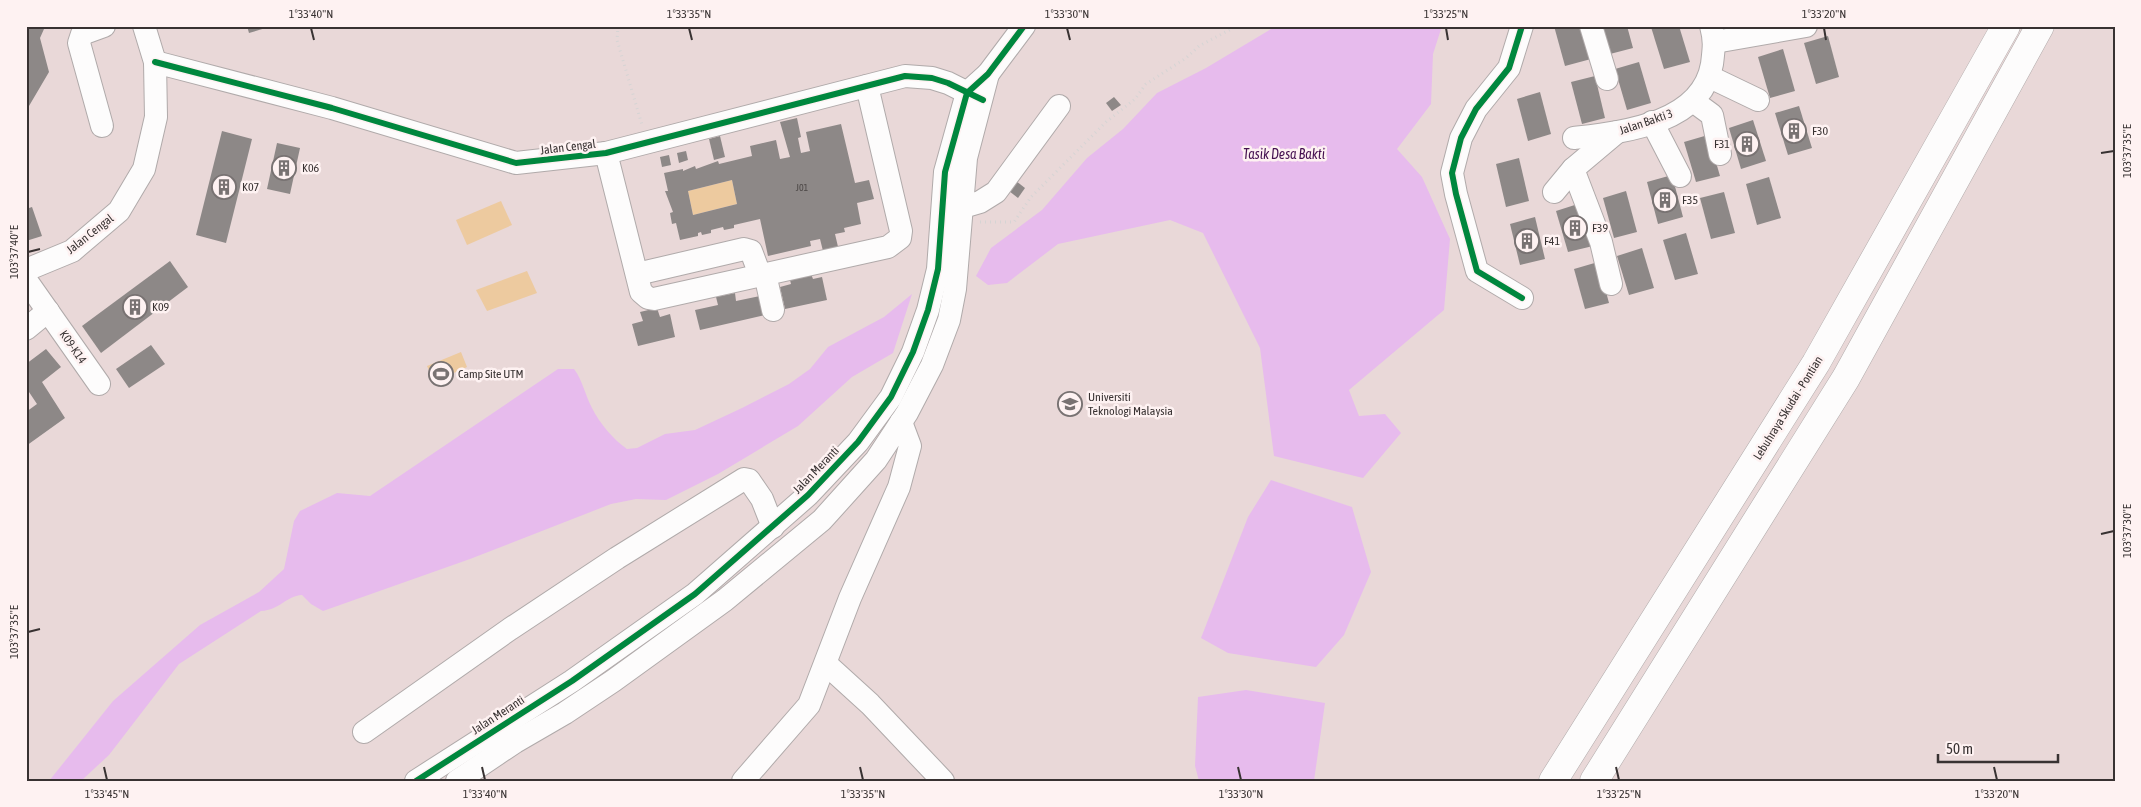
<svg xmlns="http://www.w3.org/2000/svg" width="2141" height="807" font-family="'Asap Condensed',sans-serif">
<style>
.built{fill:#e9d8d8}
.green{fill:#edca9f}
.water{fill:#e7bbed}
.building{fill:#8d8887;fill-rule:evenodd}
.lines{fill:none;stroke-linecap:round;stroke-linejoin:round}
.minor-casing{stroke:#b0aaaa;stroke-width:24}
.highway-casing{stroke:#b0aaaa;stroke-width:29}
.path{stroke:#d6d4d4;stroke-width:3;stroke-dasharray:1 4;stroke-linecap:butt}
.minor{stroke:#fdfcfc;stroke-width:22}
.highway{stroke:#fdfcfc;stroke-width:28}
.cycleway-casing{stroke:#fef2f2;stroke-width:9}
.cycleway{stroke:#00873e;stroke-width:6}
.ticks{fill:none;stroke:#383232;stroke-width:2}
.labels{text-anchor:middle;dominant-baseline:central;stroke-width:5;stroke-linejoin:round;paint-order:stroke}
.number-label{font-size:10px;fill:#4d4847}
.street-label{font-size:12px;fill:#383232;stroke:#fef2f2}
.poi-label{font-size:12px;fill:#383232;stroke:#fef2f2;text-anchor:start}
.water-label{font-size:14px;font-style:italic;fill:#451050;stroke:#fef2f2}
.neatline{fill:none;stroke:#383232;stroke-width:2}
.ticks-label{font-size:12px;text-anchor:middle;fill:#383232}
</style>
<rect width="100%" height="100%" fill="#f0e8e8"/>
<rect class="built" x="26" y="26" width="2089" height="755"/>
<g class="green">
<polygon points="732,180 737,204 693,215 688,191"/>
<polygon points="501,201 512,225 467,245 456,220"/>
<polygon points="527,271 537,293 487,311 476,290"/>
<polygon points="461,352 467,367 434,382 427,366"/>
</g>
<g class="water">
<polygon points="1276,26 1442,26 1433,54 1431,104 1397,149 1422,177 1450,239 1444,310 1349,390 1359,416 1385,414 1401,433 1363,478 1274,456 1260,348 1203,233 1170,220 1058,244 1007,283 988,285 976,276 991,248 1042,210 1087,158 1123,129 1157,93 1206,68"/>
<path d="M912,294L893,353L852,377L798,426L718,474L666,500L636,499L611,504L470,559L323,611L311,604L302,595C286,596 280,610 261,611L179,664L109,755L81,781H49L113,701L200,625L259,592L284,569L294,521L300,511L337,493L370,496L558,369H574C583,381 585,395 592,408C600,424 613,439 627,449L637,448L665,434L695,430L742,408L789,384L810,369L828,347L884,317Z"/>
<polygon points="1271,480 1352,507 1371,572 1344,635 1316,667 1228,653 1201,638 1248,517"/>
<polygon points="1246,690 1325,703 1314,781 1199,781 1195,766 1198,697"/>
</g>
<g class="building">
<polygon points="26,26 54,27 44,29 40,38 49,72 29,106 26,106"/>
<polygon points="247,26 269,26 269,27 249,33"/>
<polygon points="1554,26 1582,26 1591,59 1565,66"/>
<polygon points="1602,26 1627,26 1633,48 1610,54"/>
<polygon points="1679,26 1690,62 1664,69 1651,27"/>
<polygon points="1828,36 1839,77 1816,84 1804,43"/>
<polygon points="1783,49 1795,91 1770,98 1758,57"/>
<polygon points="1639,62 1651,103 1627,110 1615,69"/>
<polygon points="1595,76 1605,118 1582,124 1571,82"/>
<polygon points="1540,92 1551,134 1528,141 1517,99"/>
<polygon points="1114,97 1121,105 1112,111 1106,103"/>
<polygon points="1799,106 1812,148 1788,155 1775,113"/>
<path d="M797,118L801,137L798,138L801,153L810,151L806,132L841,124L855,183L869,180L874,199L857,203L861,224L844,228L845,232L835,234L839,251L824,255L820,239L810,241L811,246L768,256L760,219L734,225V228L724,230L723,227L711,230V233L702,235L701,232L698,233V236L680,240L676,223L672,224L670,213L673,212L665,191H668L664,173L683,169V171L695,166L696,169L718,161L719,164L752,156L750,146L776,140L780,159L790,157L780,122ZM732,180L737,204L693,215L688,191Z"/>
<polygon points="1753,120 1766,161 1741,169 1729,128"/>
<polygon points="222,131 252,139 226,243 196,235"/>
<polygon points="1708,135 1720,176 1696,182 1684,142"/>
<polygon points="720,136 725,157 714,160 709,139"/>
<polygon points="277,143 300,148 290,194 267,189"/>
<polygon points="686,151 688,160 679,163 677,153"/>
<polygon points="669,155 671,165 662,167 660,157"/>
<polygon points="1519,158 1529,201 1506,207 1496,164"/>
<polygon points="1672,175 1683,217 1658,224 1647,182"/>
<polygon points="1769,177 1781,218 1757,225 1746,184"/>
<polygon points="1016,181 1025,188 1018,198 1009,191"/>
<polygon points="1626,191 1637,232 1614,238 1603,198"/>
<polygon points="1724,192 1735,233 1711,239 1700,198"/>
<polygon points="1581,203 1593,246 1568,252 1556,211"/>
<polygon points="32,207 42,236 26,241 26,209"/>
<polygon points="1535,217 1545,259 1520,265 1510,224"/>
<polygon points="1686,233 1698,274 1675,280 1663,240"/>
<polygon points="1642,248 1654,288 1629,295 1617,256"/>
<polygon points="170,261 188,287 101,353 82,326"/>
<polygon points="1598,262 1609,303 1585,309 1574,269"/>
<polygon points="811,274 813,279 822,277 827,300 785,309 780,287 791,284 790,280"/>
<polygon points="735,293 736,301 760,296 765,315 700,330 695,310 718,305 716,297"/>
<polygon points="657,308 660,317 670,314 675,337 638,346 632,324 643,321 640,312"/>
<polygon points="151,345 165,364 129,388 116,369"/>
<polygon points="46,349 61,367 42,382 65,418 26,446 26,412 37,404 29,392 26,394 26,364"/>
</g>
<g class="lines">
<defs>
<g id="minor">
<polyline points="1522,26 1509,68 1476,109 1461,138 1452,173 1456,194 1477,271 1522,298"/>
<polyline points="1591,26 1607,79"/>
<polyline points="1715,42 1806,26"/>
<polyline points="155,62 332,108 516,163 606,153 905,76 932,78 948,83 980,99"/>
<polyline points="1710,77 1758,100"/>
<polyline points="1693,101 1712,115 1720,154"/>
<polyline points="1652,122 1680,176"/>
<polyline points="102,126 79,43 82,34 104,26"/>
<path d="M1574,138C1623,132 1702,124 1712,64C1714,48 1715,41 1711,26"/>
<polyline points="606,153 641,292 648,298 654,299 888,247 900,238 901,231 867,86"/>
<polyline points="1573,169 1601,242 1611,284"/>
<polyline points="1554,192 1573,169 1617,132"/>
<polyline points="963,207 980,202 996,192 1059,106"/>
<polyline points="26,270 72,251 119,211 144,169 156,117 155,62 144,26"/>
<polyline points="637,274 744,249 751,251 760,275"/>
<polyline points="765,274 773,310"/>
<polyline points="26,280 99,384"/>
<polyline points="26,329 48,311"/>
<polyline points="826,664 870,704 943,781"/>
<polyline points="364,732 510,629 617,558 744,479 749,480 762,499 773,527"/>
<polyline points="416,781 572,681 695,594 808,495 858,442 891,397 913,352 928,310 938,269 945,172 967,93 988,74 1024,26"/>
<polyline points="457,781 515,742 565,713 613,681 725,600 822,520 876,460 907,413 932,365 949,320 955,289 966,158 988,74"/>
<polyline points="743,781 809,705 850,598 899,487 910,446 901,422"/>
</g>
<g id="highway">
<polyline points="1553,781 1816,363 2006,26"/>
<polyline points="1594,781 1846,378 2040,26"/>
</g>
</defs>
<use href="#minor" class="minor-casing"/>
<use href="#highway" class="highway-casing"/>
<g class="path">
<polyline points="618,26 617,40 642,125"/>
<polyline points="980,222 1014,222 1031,197 1106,122 1135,99 1146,84 1186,58 1199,46 1237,26"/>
</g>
<use href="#minor" class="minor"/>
<use href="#highway" class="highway"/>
<defs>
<g id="cycleway">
<polyline points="1522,26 1509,68 1476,109 1461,138 1452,173 1456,194 1477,271 1522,298"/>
<polyline points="155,62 332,108 516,163 606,153 905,76 932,78 948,83 983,100"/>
<polyline points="416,781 572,681 695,594 808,495 858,442 891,397 913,352 928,310 938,269 945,172 967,93 988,74 1024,26"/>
</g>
</defs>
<use href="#cycleway" class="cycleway-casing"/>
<use href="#cycleway" class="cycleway"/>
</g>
<path class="ticks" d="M311,28L314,40M689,28L692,40M1067,28L1070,40M1446,28L1448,40M1824,28L1826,40M2101,153L2114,151M28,252L40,249M2101,534L2114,531M28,632L40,629M104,767L107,780M482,767L485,780M860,767L863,780M1238,767L1241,780M1616,767L1619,780M1994,767L1997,780"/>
<defs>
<symbol id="building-ring" viewBox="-11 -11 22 22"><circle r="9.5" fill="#fef2f2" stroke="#787272" stroke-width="1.5"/><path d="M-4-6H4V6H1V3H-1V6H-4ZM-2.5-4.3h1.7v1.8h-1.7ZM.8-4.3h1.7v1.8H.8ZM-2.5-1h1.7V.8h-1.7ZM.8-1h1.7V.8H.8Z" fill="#787272"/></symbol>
<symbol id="stadium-ring" viewBox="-11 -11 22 22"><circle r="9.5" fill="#fef2f2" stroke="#787272" stroke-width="1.5"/><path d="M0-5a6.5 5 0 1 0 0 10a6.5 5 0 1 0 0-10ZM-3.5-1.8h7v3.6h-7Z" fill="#787272"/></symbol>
<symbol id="university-ring" viewBox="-11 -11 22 22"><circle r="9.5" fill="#fef2f2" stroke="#787272" stroke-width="1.5"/><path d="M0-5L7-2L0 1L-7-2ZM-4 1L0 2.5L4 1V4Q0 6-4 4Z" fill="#787272"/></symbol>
</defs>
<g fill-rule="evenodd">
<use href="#building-ring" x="1780" y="117" width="28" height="28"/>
<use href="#building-ring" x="1733" y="130" width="28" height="28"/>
<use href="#building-ring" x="270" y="154" width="28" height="28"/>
<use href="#building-ring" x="210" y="173" width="28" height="28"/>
<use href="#building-ring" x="1651" y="186" width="28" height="28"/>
<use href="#building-ring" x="1561" y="214" width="28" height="28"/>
<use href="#building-ring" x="1513" y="227" width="28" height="28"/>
<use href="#building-ring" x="121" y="293" width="28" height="28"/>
<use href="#stadium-ring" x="427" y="360" width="28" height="28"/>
<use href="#university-ring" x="1056" y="390" width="28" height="28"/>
</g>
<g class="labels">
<g class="number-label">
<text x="802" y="187">J01</text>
</g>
<g class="street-label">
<text transform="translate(1646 122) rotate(-19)">Jalan Bakti 3</text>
<text transform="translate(568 147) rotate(-7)">Jalan Cengal</text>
<text transform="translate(90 234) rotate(-38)">Jalan Cengal</text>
<text transform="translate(73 347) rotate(55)">K09-K14</text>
<text transform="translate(1788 408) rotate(-58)">Lebuhraya Skudai - Pontian</text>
<text transform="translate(816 470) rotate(-46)">Jalan Meranti</text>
<text transform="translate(498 715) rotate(-33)">Jalan Meranti</text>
</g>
<g class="poi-label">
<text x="1812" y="131">F30</text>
<text x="1730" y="144" text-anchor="end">F31</text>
<text x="302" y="168">K06</text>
<text x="242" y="187">K07</text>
<text x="1682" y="200">F35</text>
<text x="1592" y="228">F39</text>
<text x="1544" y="241">F41</text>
<text x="152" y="307">K09</text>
<text x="458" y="374">Camp Site UTM</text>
<text x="1088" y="397">Universiti<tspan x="1088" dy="14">Teknologi Malaysia</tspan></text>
</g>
<g class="water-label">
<text x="1284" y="154">Tasik Desa Bakti</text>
</g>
</g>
<rect width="2141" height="807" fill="none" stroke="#fef2f2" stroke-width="55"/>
<path d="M1938 754v8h120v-8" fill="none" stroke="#383232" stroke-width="2.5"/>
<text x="1946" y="754" font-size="15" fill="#383232" stroke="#fef2f2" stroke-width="4" paint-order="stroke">50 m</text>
<rect x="28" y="28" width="2086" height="752" class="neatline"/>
<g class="ticks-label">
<text x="311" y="18">1°33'40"N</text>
<text x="689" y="18">1°33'35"N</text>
<text x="1067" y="18">1°33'30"N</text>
<text x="1446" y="18">1°33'25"N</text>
<text x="1824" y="18">1°33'20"N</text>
<text transform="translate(2127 151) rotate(-90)" y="4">103°37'35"E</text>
<text transform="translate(14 252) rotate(-90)" y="4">103°37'40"E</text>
<text transform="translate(2127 531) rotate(-90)" y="4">103°37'30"E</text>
<text transform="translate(14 632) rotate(-90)" y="4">103°37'35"E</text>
<text x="107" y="798">1°33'45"N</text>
<text x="485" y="798">1°33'40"N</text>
<text x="863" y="798">1°33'35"N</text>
<text x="1241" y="798">1°33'30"N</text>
<text x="1619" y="798">1°33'25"N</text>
<text x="1997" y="798">1°33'20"N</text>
</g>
</svg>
